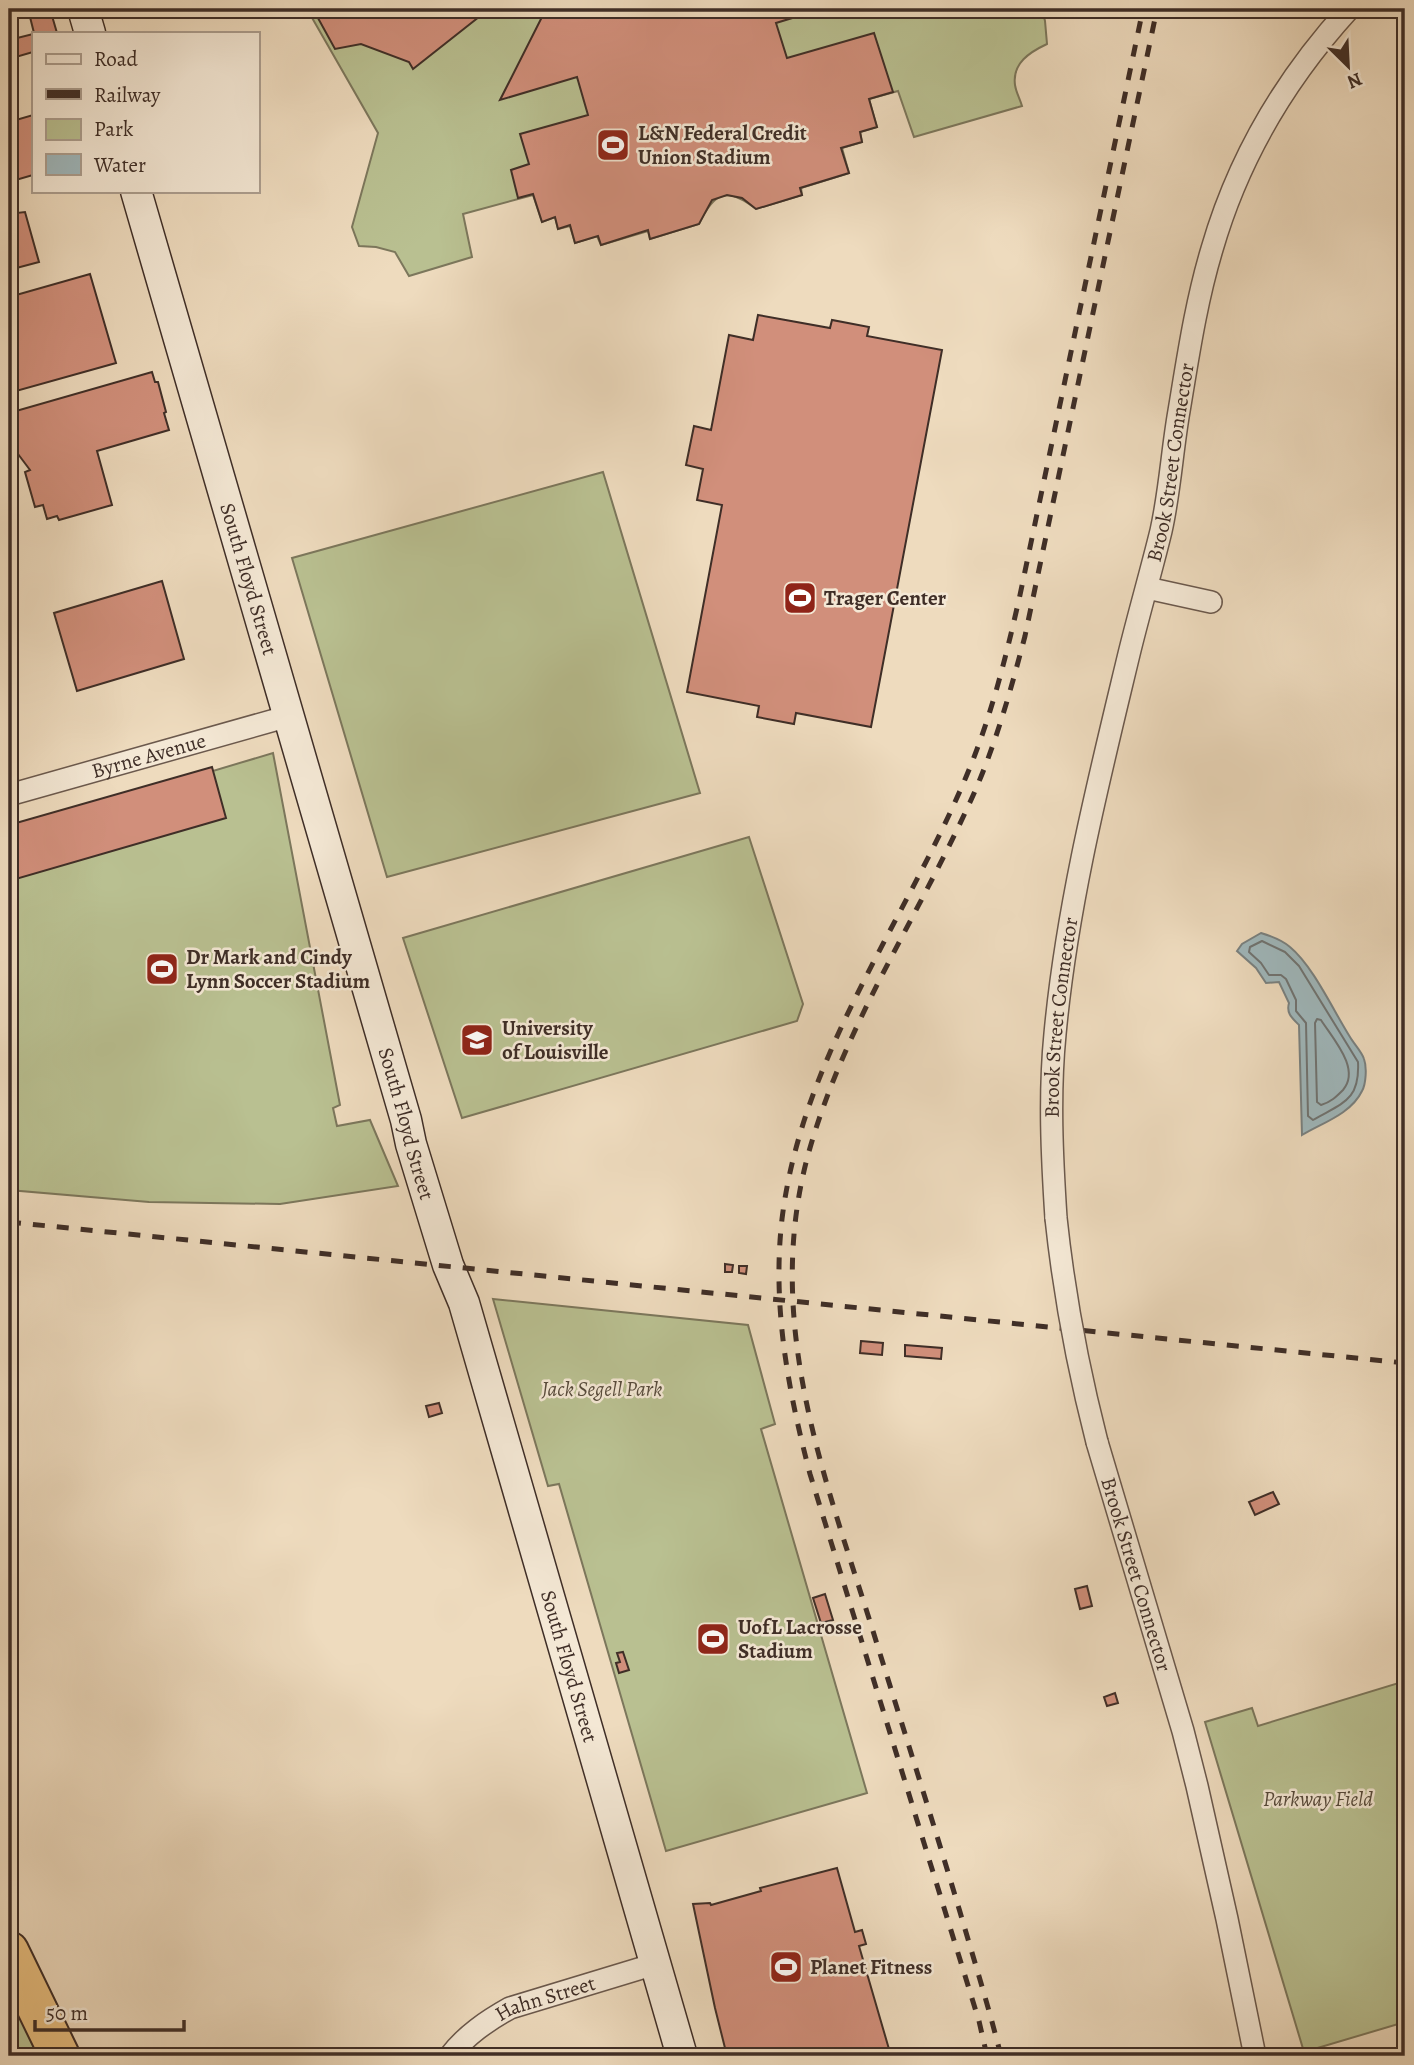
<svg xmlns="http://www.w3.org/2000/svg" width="1414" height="2065" font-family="Alegreya,serif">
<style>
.green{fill:#b9c091;stroke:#7c775c;stroke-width:2}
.water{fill:#9fb8bd;stroke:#798181;stroke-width:2}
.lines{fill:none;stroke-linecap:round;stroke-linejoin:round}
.shore{stroke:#6f7372;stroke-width:2}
.building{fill:#d18f7b;stroke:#3f2e27;stroke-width:2}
.street-casing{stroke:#6b594d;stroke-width:24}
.secondary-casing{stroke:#3f2e27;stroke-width:33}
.highway-casing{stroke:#3f2e27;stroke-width:42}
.street{stroke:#f4e8d5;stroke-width:21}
.secondary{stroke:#f4e8d5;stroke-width:30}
.highway{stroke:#e7be7f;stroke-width:38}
.rail{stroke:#3f2e27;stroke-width:5;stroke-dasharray:12 12;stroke-linecap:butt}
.street-bridge-casing{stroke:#6b594d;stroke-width:24;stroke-linecap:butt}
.street-bridge{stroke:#f4e8d5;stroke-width:21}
.labels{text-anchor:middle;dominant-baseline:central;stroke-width:5;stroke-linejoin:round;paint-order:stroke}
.poi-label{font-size:21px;font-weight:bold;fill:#3f2e27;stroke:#f4e8d5;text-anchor:start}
.street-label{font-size:21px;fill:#3f2e27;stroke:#f4e8d5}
.park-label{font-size:21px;font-style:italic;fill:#574b3c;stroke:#f4e8d5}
</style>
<rect width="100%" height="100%" fill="#eedbbe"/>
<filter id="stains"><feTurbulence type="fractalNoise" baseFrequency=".00286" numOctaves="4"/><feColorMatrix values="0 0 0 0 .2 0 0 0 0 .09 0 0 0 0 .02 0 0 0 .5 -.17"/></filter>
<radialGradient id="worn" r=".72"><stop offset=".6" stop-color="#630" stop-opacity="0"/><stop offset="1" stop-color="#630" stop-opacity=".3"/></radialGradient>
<g class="green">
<path d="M307,9H1042L1045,21L1047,44C1030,52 1012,63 1015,85C1016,92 1020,99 1022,106L914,137L898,91L869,99L877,127L860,132L862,142L842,148L849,173L801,188L802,195L756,209C727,186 714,192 699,224L650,239L648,231L601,245L597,236L575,243L570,226L558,229L555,217L542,222L533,195L463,214L472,257L409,276L395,252L376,247L359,246L352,227L378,133Z"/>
<polygon points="603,472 700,793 387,877 292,558"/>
<polygon points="273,753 340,1105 333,1108 337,1126 370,1120 398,1186 280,1204 149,1202 9,1190 9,832"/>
<polygon points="749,837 803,1004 797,1021 462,1118 403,938"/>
<polygon points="493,1299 748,1325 775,1424 761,1429 867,1793 666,1851 559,1484 548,1486"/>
<polygon points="1405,1681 1405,2022 1304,2052 1205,1722 1252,1708 1258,1726"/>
<polygon points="9,1968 52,2056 9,2056"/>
</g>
<path class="water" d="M1261,933C1271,936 1282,940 1290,947C1313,966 1333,1010 1350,1037C1354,1044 1362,1052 1364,1059C1367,1067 1366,1084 1362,1091C1351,1114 1322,1123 1302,1135L1299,1025C1292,1018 1286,1013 1289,1003L1279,982L1266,983L1256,968L1237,951L1242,944Z"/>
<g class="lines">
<g class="shore">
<path d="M1262,941L1285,952L1299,966L1358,1062C1360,1101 1342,1103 1313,1120L1308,1116L1306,1023L1296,1011V1000L1286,979L1281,975H1269L1261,963L1249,952L1250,947Z"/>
<path d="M1317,1019L1321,1020C1333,1039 1361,1069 1343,1090C1336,1097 1331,1102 1321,1105L1317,1102L1315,1023Z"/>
</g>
</g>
<g class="building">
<polygon points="28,9 50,9 57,33 34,33"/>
<polygon points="313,9 489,9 413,69 409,62 361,44 335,49"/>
<polygon points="546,9 822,9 776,23 787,58 874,33 893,92 869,99 877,127 860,132 862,142 841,148 849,173 800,188 802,195 756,209 742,198 727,195 712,200 699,224 650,239 648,230 601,245 598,236 575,243 570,225 558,229 555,217 542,222 533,194 518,198 511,170 529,164 520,134 588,115 577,77 500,100"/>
<polygon points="33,34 33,52 9,59 9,40"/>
<polygon points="33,115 33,175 9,182 9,122"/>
<polygon points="14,200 17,213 25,212 39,262 9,270 9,202"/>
<polygon points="90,274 116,363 9,393 9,297"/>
<polygon points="758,315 830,328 832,320 869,327 867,336 942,350 871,727 796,713 794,724 757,717 759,706 687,692 722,505 697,500 703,469 686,465 694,426 711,430 729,335 753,340"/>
<polygon points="152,372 155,382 158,382 166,412 164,413 169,430 97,451 112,505 59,520 57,516 47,519 43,505 35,507 25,472 30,470 9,442 9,413"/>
<polygon points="162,581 184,659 77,691 54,613"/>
<polygon points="212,767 226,818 9,881 9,825"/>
<polygon points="725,1264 733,1265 732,1272 725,1272"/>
<polygon points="739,1266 747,1266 746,1274 739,1273"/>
<polygon points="861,1341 883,1343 882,1355 860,1353"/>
<polygon points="905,1345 942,1348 941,1359 905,1356"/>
<polygon points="439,1403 442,1413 429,1417 426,1406"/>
<polygon points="1273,1492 1279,1504 1255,1515 1249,1502"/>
<polygon points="1087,1586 1092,1606 1080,1609 1075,1589"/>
<polygon points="825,1594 833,1620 821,1623 813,1598"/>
<polygon points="623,1652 629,1670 619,1673 616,1663 620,1662 617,1653"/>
<polygon points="1115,1693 1118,1703 1107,1706 1104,1697"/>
<polygon points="837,1868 855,1932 862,1930 866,1944 859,1946 891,2056 727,2056 715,2008 693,1904 710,1903 711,1905 761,1891 760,1888"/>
<polygon points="531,2050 533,2056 511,2056"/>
</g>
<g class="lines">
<defs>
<g id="street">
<polyline points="1147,588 1211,602"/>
<path id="s1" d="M9,795L289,716"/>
<path id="s2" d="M1056,1218C1052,1157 1049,1095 1055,1034C1067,905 1099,779 1129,654C1139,613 1151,572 1161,531C1170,491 1172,451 1179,411C1188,357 1196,302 1212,249C1238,159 1286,78 1349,9"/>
<path id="s3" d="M1097,1442L1183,1731L1197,1786L1227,1919L1255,2056"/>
<path id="s4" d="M450,2056C466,2035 487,2021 510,2008L655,1964"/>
</g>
<g id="secondary">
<polyline points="83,9 90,33"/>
<path id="s5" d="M136,191L406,1120L411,1144L448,1265L464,1303L682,2056"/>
</g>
<polyline id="highway" points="9,1951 60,2056"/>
</defs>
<use href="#street" class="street-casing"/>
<use href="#secondary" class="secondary-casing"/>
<use href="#highway" class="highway-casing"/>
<use href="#street" class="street"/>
<use href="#secondary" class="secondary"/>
<use href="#highway" class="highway"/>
<g class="rail">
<polyline points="9,1222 1405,1363"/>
<path d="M987,2056L979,2021L810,1474C788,1390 772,1306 782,1219C802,1056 904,924 966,777C991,718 1006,657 1020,595L1143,9"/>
<path d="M1001,2056C989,2008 974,1960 960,1912C932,1818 902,1725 873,1631C824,1475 763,1321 808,1155C843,1028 917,919 971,800C995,747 1010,693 1025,636L1157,9"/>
</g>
<defs>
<path id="street-bridge" d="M1056,1218C1064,1294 1078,1368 1097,1442"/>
</defs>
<use href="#street-bridge" class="street-bridge-casing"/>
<use href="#street-bridge" class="street-bridge"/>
</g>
<defs>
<symbol id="stadium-square" viewBox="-11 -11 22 22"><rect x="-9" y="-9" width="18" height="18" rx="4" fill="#8f2418" stroke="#f4e8d5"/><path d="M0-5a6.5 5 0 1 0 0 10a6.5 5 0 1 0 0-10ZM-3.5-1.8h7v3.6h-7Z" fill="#fff"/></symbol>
<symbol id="university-square" viewBox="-11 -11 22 22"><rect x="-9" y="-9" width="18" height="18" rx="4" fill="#8f2418" stroke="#f4e8d5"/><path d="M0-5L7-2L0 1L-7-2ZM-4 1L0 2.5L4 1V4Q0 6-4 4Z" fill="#fff"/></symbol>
</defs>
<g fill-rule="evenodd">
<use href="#stadium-square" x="594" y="126" width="38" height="38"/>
<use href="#stadium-square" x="781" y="579" width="38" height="38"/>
<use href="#stadium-square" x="143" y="950" width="38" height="38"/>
<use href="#university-square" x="458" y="1021" width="38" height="38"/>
<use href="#stadium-square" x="694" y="1620" width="38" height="38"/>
<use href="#stadium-square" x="767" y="1948" width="38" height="38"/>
</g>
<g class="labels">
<g class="poi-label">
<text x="638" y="133">L&amp;N Federal Credit<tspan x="638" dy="24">Union Stadium</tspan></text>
<text x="824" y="598">Trager Center</text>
<text x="186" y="957">Dr Mark and Cindy<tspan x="186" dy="24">Lynn Soccer Stadium</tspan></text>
<text x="502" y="1028">University<tspan x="502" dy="24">of Louisville</tspan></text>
<text x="738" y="1627">UofL Lacrosse<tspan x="738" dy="24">Stadium</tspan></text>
<text x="810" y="1967">Planet Fitness</text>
</g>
<g class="street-label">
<text stroke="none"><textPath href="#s2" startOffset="768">Brook Street Connector</textPath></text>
<text stroke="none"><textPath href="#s5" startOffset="404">South Floyd Street</textPath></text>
<text stroke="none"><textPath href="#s1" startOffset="145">Byrne Avenue</textPath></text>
<text stroke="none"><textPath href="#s2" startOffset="201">Brook Street Connector</textPath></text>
<text stroke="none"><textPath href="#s5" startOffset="971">South Floyd Street</textPath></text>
<text stroke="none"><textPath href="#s3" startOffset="138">Brook Street Connector</textPath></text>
<text stroke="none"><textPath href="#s5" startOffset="1538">South Floyd Street</textPath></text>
<text stroke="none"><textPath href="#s4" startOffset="114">Hahn Street</textPath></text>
</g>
<g class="park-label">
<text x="602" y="1389">Jack Segell Park</text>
<text x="1318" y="1799">Parkway Field</text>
</g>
</g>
<rect width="1414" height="2065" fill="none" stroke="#eedbbe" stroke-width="35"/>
<rect x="10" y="10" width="1393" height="2044" fill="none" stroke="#3f2e27" stroke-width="3.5"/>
<rect x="18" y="18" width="1379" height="2030" fill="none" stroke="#3f2e27" stroke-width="2"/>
<rect x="32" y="32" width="228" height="161" fill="#f4e8d5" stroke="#ac9e8f" stroke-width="2"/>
<rect x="46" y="54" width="35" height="10" fill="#f4e8d5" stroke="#ac9e8f" stroke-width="2"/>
<text x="94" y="66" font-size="21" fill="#3f2e27">Road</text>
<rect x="46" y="89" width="35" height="10" fill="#3f2e27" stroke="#ac9e8f" stroke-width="2"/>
<text x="94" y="102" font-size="21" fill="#3f2e27">Railway</text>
<rect x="46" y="119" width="35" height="21" fill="#b9c091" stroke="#ac9e8f" stroke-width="2"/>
<text x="94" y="136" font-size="21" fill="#3f2e27">Park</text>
<rect x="46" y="154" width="35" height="21" fill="#9fb8bd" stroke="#ac9e8f" stroke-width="2"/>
<text x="94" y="172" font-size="21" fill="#3f2e27">Water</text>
<g transform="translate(1348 66) rotate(156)" stroke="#f4e8d5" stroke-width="5" paint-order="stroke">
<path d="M0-5L12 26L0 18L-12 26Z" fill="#3f2e27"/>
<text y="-10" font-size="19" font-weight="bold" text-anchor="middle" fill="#3f2e27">N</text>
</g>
<path d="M35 2020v10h149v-10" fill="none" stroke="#3f2e27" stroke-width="3.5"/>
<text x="46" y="2020" font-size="21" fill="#3f2e27" stroke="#f4e8d5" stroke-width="5" paint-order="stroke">50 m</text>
<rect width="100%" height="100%" filter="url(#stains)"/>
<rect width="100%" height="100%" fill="url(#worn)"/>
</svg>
